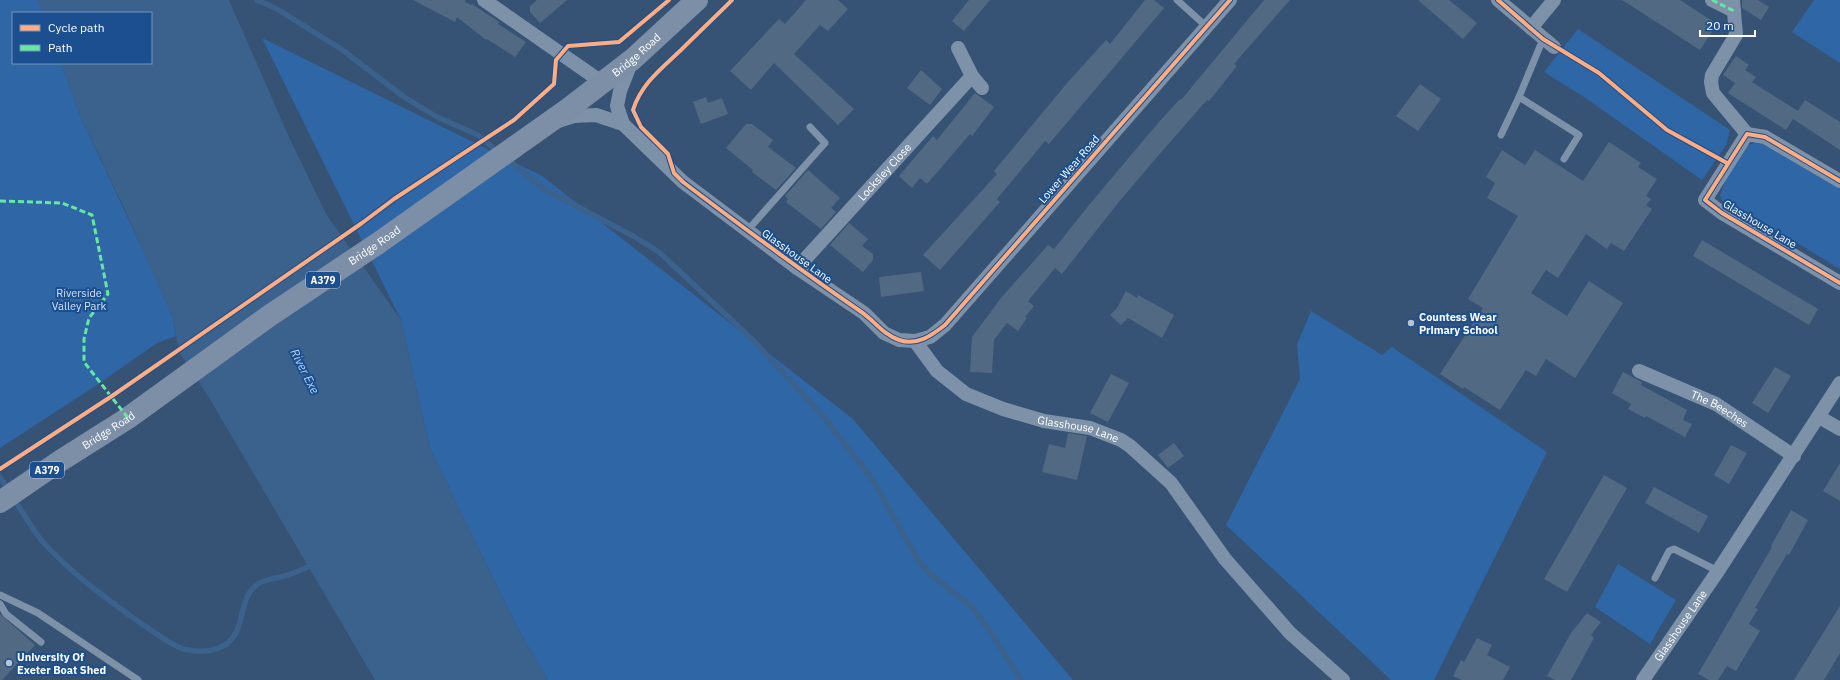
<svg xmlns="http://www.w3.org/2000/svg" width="1840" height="680" font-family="'IBM Plex Sans',sans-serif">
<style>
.green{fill:#2f66a5}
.water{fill:#3b618d}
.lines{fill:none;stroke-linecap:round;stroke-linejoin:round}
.stream{stroke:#3b618d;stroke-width:5.5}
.building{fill:#526984}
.lane{stroke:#7d92a8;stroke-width:7}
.street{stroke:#7d92a8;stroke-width:14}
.primary{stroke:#7d8ea7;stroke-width:22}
.quiet{stroke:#66e7a1;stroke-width:3;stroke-dasharray:6 3;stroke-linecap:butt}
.cycleway-casing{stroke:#1b4f8f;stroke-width:6}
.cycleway{stroke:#ffac80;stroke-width:4}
.poi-dot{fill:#b9c2ce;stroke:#1b4f8f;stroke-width:1.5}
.labels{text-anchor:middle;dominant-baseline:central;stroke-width:4;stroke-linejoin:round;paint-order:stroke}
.shield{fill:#1b4f8f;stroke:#bbcadd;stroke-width:1}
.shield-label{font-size:10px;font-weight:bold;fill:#fff}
.street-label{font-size:11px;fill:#fff;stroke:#1b4f8f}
.park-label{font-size:11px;fill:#cfe3fa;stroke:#1b4f8f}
.poi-label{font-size:11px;font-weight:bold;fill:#fff;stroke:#1b4f8f;text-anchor:start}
.water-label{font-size:12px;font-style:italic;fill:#b5d3f5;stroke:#1b4f8f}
</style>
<rect width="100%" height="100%" fill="#365274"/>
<g class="green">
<polygon points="0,0 38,0 43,13 13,13 13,63 61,63 82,120 157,280 173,318 176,336 157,343 97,385 0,448"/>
<polygon points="1814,0 1840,0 1840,63 1792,32"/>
<polygon points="1578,29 1730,130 1726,145 1702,180 1584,97 1544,72"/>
<polygon points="262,38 542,176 853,419 1073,680 548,680 518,629 430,449 401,320"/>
<path d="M1761,140L1840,188V269L1743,210C1731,210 1723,206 1720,195L1726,179L1747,146Z"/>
<polygon points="1311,311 1382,355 1392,347 1547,452 1434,680 1391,680 1226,525 1300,379 1297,344"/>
<polygon points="1618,564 1676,600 1650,644 1595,607"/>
</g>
<polygon class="water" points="38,0 229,0 289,137 326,214 401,320 430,449 518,629 548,680 375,680 208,396 179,352 173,318 125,210 82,120 61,63 151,63 151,13 43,13"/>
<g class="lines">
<g class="stream">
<polyline points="257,0 277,9 341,49 404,97 437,117 478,135 498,152"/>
<polyline points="506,158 544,189 633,236 659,252 754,341 823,416 872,479 918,560 930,574 972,607 994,637 1021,680"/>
<polyline points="0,477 9,491"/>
<path d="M13,498C23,512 31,528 42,541C71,573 104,597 139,622C153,631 167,643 183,649C194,652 208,652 219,648C247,637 237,603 254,587C264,578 276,579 288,575C295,573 301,570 308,567"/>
</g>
</g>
<g class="building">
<polygon points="413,0 466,0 465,2 471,5 472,4 499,22 498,24 526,42 515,57 487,39 486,40 457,17 455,22"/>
<polygon points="537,0 567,0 540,23 530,12 530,6"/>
<polygon points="806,0 838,0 848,9 828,31 820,25 794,54 854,109 838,125 774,63 751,90 730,71 779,19 785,24"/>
<polygon points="969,0 990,0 964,31 952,21"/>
<polygon points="1145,0 1154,0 1164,8 1049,144 1045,141 997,199 1000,202 940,270 923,255 997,174 994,171 1068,82 1106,40 1110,44"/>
<polygon points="1264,0 1290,0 1234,64 1237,66 1209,101 1207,100 1157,157 1118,203 1062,274 1055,268 1028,301 1034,306 1025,317 1027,318 1018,331 1007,323 994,340 992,373 970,372 972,337 1001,298 1048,245 1054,249 1089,205 1158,123 1180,99 1181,100"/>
<polygon points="1418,0 1449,0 1477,23 1463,39"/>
<polygon points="1622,0 1680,0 1717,24 1700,50"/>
<polygon points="1742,0 1758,0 1769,7 1761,20 1742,8"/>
<polygon points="1736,56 1749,65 1745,70 1756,77 1752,82 1798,111 1793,118 1805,100 1840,122 1840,150 1793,119 1786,130 1728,93 1735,83 1723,75"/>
<polygon points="921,70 942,89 930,105 907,88"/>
<polygon points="1420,84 1441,99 1418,131 1396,116"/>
<polygon points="975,93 994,107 972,136 970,134 927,184 920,178 912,188 899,176 933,136 937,140"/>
<polygon points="706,97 708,103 722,98 728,114 701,124 693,102"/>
<polygon points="746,124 752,124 773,140 768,147 796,168 776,190 752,172 753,170 726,148"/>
<polygon points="1609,142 1641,163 1638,167 1657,179 1646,196 1651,199 1646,205 1652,209 1624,251 1611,243 1607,249 1586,234 1558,278 1546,270 1531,293 1567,316 1589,281 1623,303 1575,378 1546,359 1536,376 1526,370 1500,410 1464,387 1463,389 1440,374 1483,308 1468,299 1518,216 1487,198 1495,183 1486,177 1502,150 1525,165 1535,150 1583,181"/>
<polygon points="808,170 840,198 831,208 836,212 821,229 786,202 788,199 785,196"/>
<polygon points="849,223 868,239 862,246 873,254 873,260 863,272 830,245"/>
<polygon points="1702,240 1818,309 1809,325 1693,256"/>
<polygon points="921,272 924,291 881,297 879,277"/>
<polygon points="1126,291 1137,298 1138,295 1174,315 1162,338 1128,318 1121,325 1110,315 1117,308"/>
<polygon points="1775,367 1791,376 1768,413 1752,403"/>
<polygon points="1623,372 1642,382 1641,385 1687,410 1683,420 1692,424 1685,437 1646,416 1645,418 1628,409 1631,404 1612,393"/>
<polygon points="1111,374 1129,383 1108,422 1090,413"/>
<polygon points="1068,433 1087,436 1077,480 1042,472 1049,444 1065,448"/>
<polygon points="1174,443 1184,456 1168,468 1158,455"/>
<polygon points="1731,445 1747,453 1729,484 1714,475"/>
<polygon points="1840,463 1840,501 1823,491"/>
<polygon points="1604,475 1627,488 1567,592 1544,579"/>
<polygon points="1654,487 1708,516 1699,533 1645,503"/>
<polygon points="1791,510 1808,520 1789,555 1787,554 1755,608 1758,609 1749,624 1760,631 1736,671 1727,666 1718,680 1709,680 1698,674 1772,547 1771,546"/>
<polygon points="1840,606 1840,653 1824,680 1794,680"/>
<polygon points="1587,613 1601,622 1591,635 1594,638 1571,680 1555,680 1547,676 1571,633"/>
<polygon points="0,614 35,645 2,680 0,680"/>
<polygon points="1477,638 1492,645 1487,655 1510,667 1503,680 1462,680 1453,676 1461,660 1464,662"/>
</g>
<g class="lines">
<g class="lane">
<polyline points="1177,0 1207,27"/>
<polyline points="1519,97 1579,135 1564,159"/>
<polyline points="1501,135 1519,97 1543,39"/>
<polyline points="747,231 825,143 810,127"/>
<polyline points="1655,578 1669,551 1674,549 1718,571"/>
<polyline points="0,595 38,613 138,680"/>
<polyline points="0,604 6,614 41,642"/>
</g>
<g class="street">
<polyline points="484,0 603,83"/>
<polyline points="1498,0 1554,47"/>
<polyline points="1712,0 1734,11"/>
<polyline points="1733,0 1736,35 1712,75 1711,82 1713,93 1747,134"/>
<polyline points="1531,28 1554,0"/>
<polyline points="972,76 982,88"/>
<polyline points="558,121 574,116 596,115 623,124 683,182 797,268 864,313 884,333 899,340 915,341 930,337 945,325 1230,0"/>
<polyline points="623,124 617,106 620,91 631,63"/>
<polyline points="1840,181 1765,137 1747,134 1705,200 1722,213 1840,283"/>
<path id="s1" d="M797,268L972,76L958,48"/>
<path id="s2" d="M915,341L937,371L966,394L1003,409L1044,421L1090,428L1121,440L1130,446L1171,483L1225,559L1290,633L1343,680"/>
<path id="s3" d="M1639,371L1716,404L1794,456"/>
<polyline points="1819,417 1840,429"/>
<path id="s4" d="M1643,680L1718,571L1840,383"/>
</g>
<path class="primary" id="s5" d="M0,502L60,461L128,418L269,316L377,244L568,109L633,59L697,0"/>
<g class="quiet">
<polyline points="1712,0 1734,11"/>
<polyline points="0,201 62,203 92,215 108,294 89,318 84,339 84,362 128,418"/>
</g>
<defs>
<g id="cycleway">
<path d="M732,0C715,17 698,33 681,50C662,68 641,84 633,110L641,127L668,154L674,173L683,182C741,226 800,270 860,311C874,320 882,334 899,340C917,346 931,336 945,325L1230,0"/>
<polyline points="1498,0 1543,39 1599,73 1667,130 1727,163"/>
<polyline points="1840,181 1765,137 1747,134 1705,200 1722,213 1840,283"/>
<polyline points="0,469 112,396 362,223 394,199 514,120 554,84 556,60 568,46 619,42 669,0"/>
</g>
</defs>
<use href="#cycleway" class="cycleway-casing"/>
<use href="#cycleway" class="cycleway"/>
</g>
<g class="poi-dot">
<circle cx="1411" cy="323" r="4"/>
<circle cx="9" cy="663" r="4"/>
</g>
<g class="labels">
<g class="shield">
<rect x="306" y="272" width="34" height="16" rx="3"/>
<rect x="30" y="462" width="34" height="16" rx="3"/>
</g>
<g class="shield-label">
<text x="323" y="280">A379</text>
<text x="47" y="470">A379</text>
</g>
<g class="street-label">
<text stroke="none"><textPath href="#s5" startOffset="778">Bridge Road</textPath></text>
<text transform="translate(1069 169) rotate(-49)">Lower Wear Road</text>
<text stroke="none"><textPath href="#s1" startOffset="130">Locksley Close</textPath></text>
<text transform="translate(1760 224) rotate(31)">Glasshouse Lane</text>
<text stroke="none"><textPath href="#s5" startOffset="454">Bridge Road</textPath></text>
<text transform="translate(797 256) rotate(36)">Glasshouse Lane</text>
<text stroke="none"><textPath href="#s3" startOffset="89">The Beeches</textPath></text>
<text stroke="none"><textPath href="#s5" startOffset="130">Bridge Road</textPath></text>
<text stroke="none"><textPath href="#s2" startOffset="192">Glasshouse Lane</textPath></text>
<text stroke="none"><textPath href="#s4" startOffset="66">Glasshouse Lane</textPath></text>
</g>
<g class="park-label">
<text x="79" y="293">Riverside<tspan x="79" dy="13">Valley Park</tspan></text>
</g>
<g class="poi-label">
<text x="1419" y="317">Countess Wear<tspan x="1419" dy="13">Primary School</tspan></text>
<text x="17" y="657">University Of<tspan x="17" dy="13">Exeter Boat Shed</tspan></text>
</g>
<g class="water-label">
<text transform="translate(305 371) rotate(63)">River Exe</text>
</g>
</g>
<rect x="12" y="12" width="140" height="52" fill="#1b4f8f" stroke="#7695bc"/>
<rect x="20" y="25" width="20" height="6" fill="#ffac80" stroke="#7695bc"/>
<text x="48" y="32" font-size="12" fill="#ffffff">Cycle path</text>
<rect x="20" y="45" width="20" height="6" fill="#66e7a1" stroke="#7695bc"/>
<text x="48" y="52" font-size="12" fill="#ffffff">Path</text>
<path d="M1700 30v6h55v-6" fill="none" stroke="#ffffff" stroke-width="2"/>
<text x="1706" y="30" font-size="12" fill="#ffffff" stroke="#1b4f8f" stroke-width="3" paint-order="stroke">20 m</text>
</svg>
